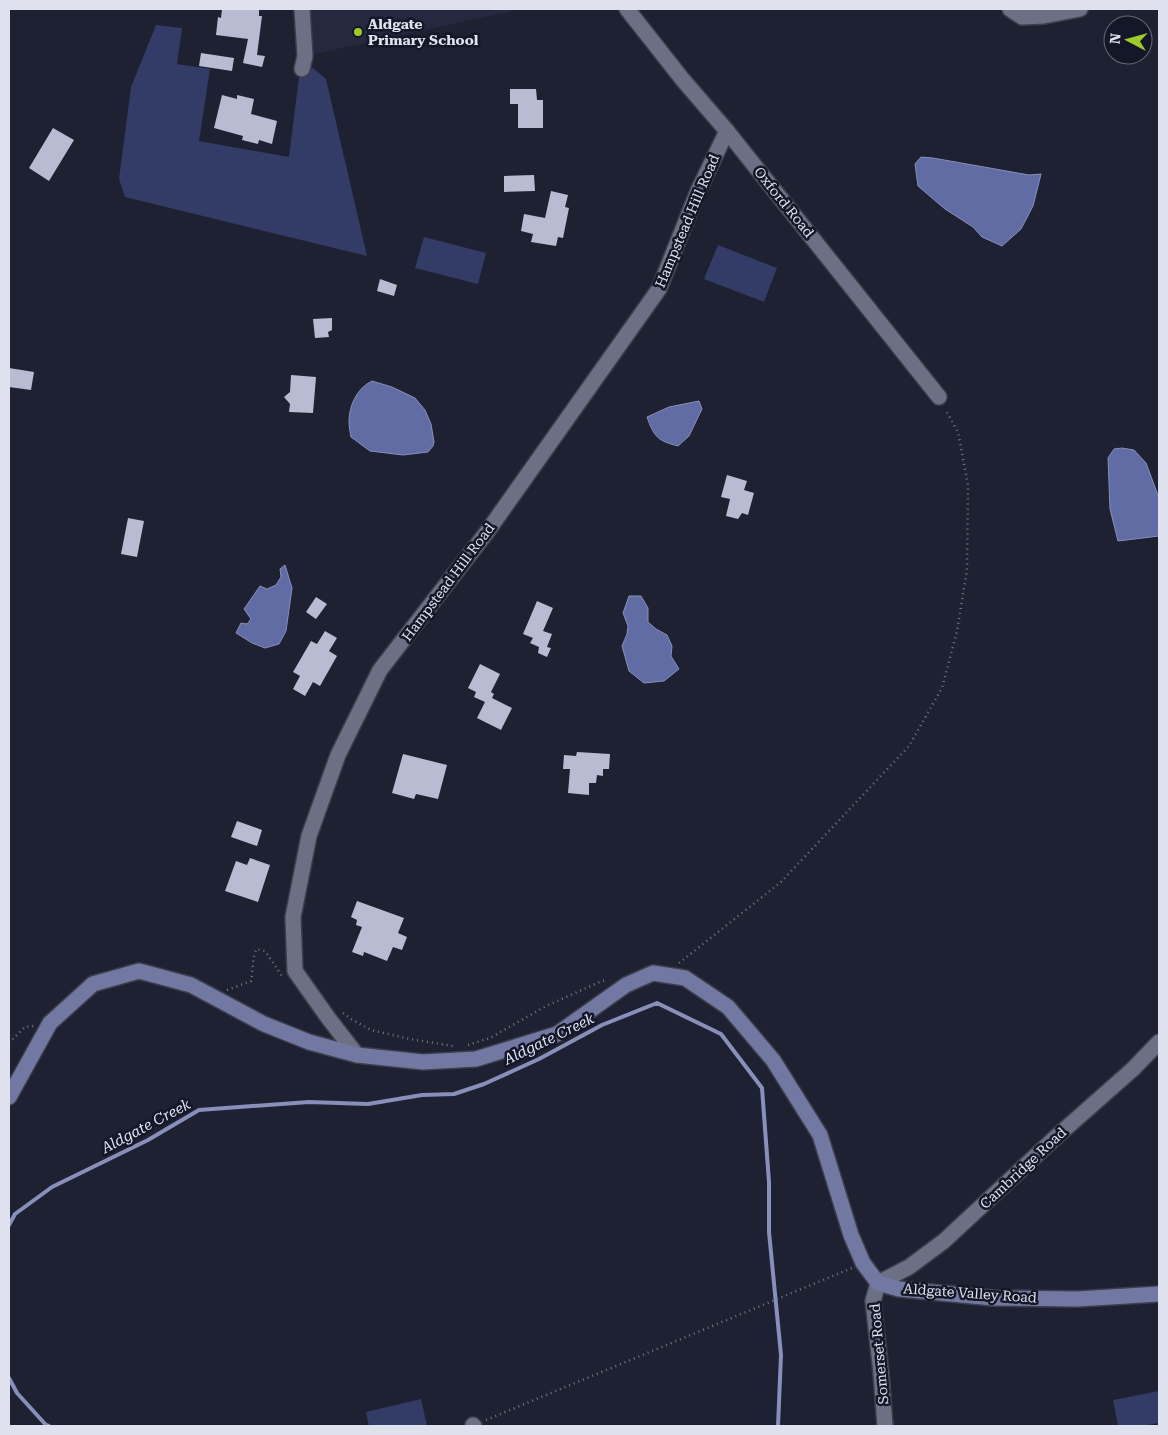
<svg xmlns="http://www.w3.org/2000/svg" width="1168" height="1435" font-family="'Roboto Serif',serif">
<style>
.built{fill:#24293f}
.green{fill:#333b67}
.water{fill:#616ca4;stroke:#878fba}
.lines{fill:none;stroke-linecap:round;stroke-linejoin:round}
.stream{stroke:#878fba;stroke-width:4}
.building{fill:#b7bcd2}
.street-casing{stroke:#3c3e4c;stroke-width:18}
.secondary-casing{stroke:#3c3e4c;stroke-width:18}
.path{stroke:#747886;stroke-width:2.5;stroke-dasharray:1 4;stroke-linecap:butt}
.street{stroke:#6b7084;stroke-width:15}
.secondary{stroke:#7179a2;stroke-width:15}
.poi-dot{fill:#9eca2e;stroke:#141727;stroke-width:2}
.labels{text-anchor:middle;dominant-baseline:central;stroke-width:5;stroke-linejoin:round;paint-order:stroke}
.poi-label{font-size:14px;font-weight:bold;fill:#dfe2ee;stroke:#141727;text-anchor:start}
.street-label{font-size:14px;fill:#dfe2ee;stroke:#141727}
.water-label{font-size:15px;font-style:italic;fill:#dee2f3;stroke:#141727}
</style>
<rect width="100%" height="100%" fill="#1d2131"/>
<polygon class="built" points="302,9 521,9 305,56"/>
<g class="green">
<polygon points="156,25 182,28 177,64 210,69 199,141 289,157 303,45 308,64 326,79 367,256 125,197 119,179 131,87"/>
<polygon points="424,237 486,253 478,284 415,268"/>
<polygon points="718,245 777,268 764,302 704,279"/>
<polygon points="1159,1391 1159,1423 1142,1426 1118,1426 1113,1400"/>
<polygon points="421,1399 427,1426 369,1426 366,1412"/>
</g>
<g class="water">
<polygon points="921,157 933,158 1029,175 1041,174 1033,206 1021,229 1002,246 982,237 973,227 945,209 918,186 915,164"/>
<path d="M372,381L392,387L415,398L425,410L431,424L434,442L433,446L428,452L403,455L370,451L351,437C350,432 349,426 349,421C349,406 357,388 372,381Z"/>
<path d="M699,401L702,409L689,436L678,446C658,441 654,437 647,417L669,407Z"/>
<polygon points="1122,448 1134,450 1146,463 1159,498 1159,536 1118,541 1110,509 1108,458 1114,449"/>
<polygon points="285,565 292,588 286,631 279,644 265,648 252,643 236,633 241,623 247,624 251,619 244,609 260,586 267,589 276,585 281,577 280,569"/>
<polygon points="629,596 641,596 648,608 648,622 656,629 667,635 672,646 671,656 679,669 664,681 644,683 629,671 622,646 627,634 628,626 623,613"/>
</g>
<g class="lines">
<g class="stream">
<polyline points="9,1225 15,1214 52,1187 148,1140 199,1110 309,1102 368,1104 422,1095 454,1094 484,1084 539,1059 602,1025 657,1003 721,1034 762,1088 769,1182 769,1232 781,1355 778,1426"/>
<polyline points="9,1378 17,1393 46,1425 49,1426"/>
</g>
</g>
<g class="building">
<polygon points="222,9 259,9 259,16 262,16 257,55 265,56 262,67 243,63 248,39 216,35 218,17 221,18"/>
<polygon points="201,53 234,58 232,71 199,66"/>
<polygon points="510,89 536,89 537,100 543,100 543,128 518,128 518,104 510,104"/>
<polygon points="222,95 237,99 237,95 254,99 251,114 277,121 272,144 259,140 258,144 242,140 243,136 214,128"/>
<polygon points="53,128 74,140 49,181 29,168"/>
<polygon points="534,175 535,191 504,192 504,176"/>
<polygon points="551,191 568,195 565,207 569,208 563,238 558,237 556,246 531,242 533,234 521,231 524,214 545,218"/>
<polygon points="380,279 397,285 394,296 377,291"/>
<polygon points="332,318 332,330 328,332 329,337 315,338 313,319"/>
<polygon points="9,368 34,372 31,390 9,387"/>
<polygon points="291,375 316,377 313,413 289,412 290,404 284,397 290,392"/>
<polygon points="727,475 747,481 744,490 754,493 748,515 742,513 738,519 726,516 730,499 721,497"/>
<polygon points="128,518 144,521 137,557 121,554"/>
<polygon points="316,597 327,604 316,619 306,612"/>
<polygon points="537,601 553,608 543,631 552,634 547,647 551,648 547,657 538,653 539,647 530,643 533,638 523,634"/>
<polygon points="325,631 337,638 329,651 337,656 320,686 313,682 305,696 293,689 300,676 293,672 311,641 317,644"/>
<polygon points="480,664 500,674 491,692 494,694 492,698 512,708 501,730 477,718 485,702 474,697 476,692 468,688"/>
<polygon points="577,752 610,754 609,769 603,769 603,776 597,775 596,783 589,783 589,795 568,793 570,769 563,769 564,755 576,756"/>
<polygon points="403,754 447,765 438,799 416,794 414,799 392,793"/>
<polygon points="237,821 262,830 257,846 231,837"/>
<polygon points="250,858 270,865 258,902 225,891 236,861 247,865"/>
<polygon points="357,901 404,918 398,933 407,937 402,950 393,947 387,961 364,952 363,956 352,952 362,927 356,925 357,920 351,917"/>
</g>
<g class="lines">
<defs>
<g id="street">
<polyline points="302,9 305,56 302,69"/>
<polyline points="627,9 683,80 727,131 939,397"/>
<polyline points="1010,9 1022,17 1044,16 1080,9"/>
<polyline points="357,1055 329,1019 295,971 293,917 309,836 338,755 380,670 487,532 659,289 698,191 727,131"/>
<polyline points="473,1425 474,1426"/>
<polyline points="885,1426 881,1373 873,1301 878,1283 909,1267 944,1241 1056,1137 1133,1069 1159,1042"/>
</g>
<polyline id="secondary" points="9,1097 50,1023 93,984 139,971 191,985 264,1024 309,1042 357,1055 423,1062 476,1059 557,1034 626,985 653,973 685,978 728,1007 773,1060 820,1135 851,1235 863,1263 878,1283 899,1289 993,1298 1078,1299 1159,1294"/>
</defs>
<use href="#street" class="street-casing"/>
<use href="#secondary" class="secondary-casing"/>
<g class="path">
<polyline points="679,963 781,882 909,746 942,688 957,631 967,570 968,485 958,432 945,409"/>
<path d="M227,990L251,981C253,972 252,956 257,949L265,951L282,976"/>
<polyline points="343,1013 351,1019 371,1030 410,1039 453,1046"/>
<polyline points="9,1043 25,1027 34,1026"/>
<polyline points="468,1045 490,1038 546,1006 602,981 608,980"/>
<polyline points="486,1420 852,1268"/>
</g>
<use href="#street" class="street"/>
<use href="#secondary" class="secondary"/>
</g>
<circle class="poi-dot" cx="358" cy="32" r="5"/>
<g class="labels">
<g class="poi-label">
<text x="368" y="24">Aldgate<tspan x="368" dy="16">Primary School</tspan></text>
</g>
<g class="street-label">
<text transform="translate(784 202) rotate(51)">Oxford Road</text>
<text transform="translate(687 221) rotate(-67)">Hampstead Hill Road</text>
<text transform="translate(448 582) rotate(-53)">Hampstead Hill Road</text>
<text transform="translate(1023 1168) rotate(-43)">Cambridge Road</text>
<text transform="translate(970 1293) rotate(4)">Aldgate Valley Road</text>
<text transform="translate(879 1354) rotate(-95)">Somerset Road</text>
</g>
<g class="water-label">
<text transform="translate(549 1039) rotate(-26)">Aldgate Creek</text>
<text transform="translate(146 1126) rotate(-28)">Aldgate Creek</text>
</g>
</g>
<rect width="1168" height="1435" fill="none" stroke="#dfe2ee" stroke-width="20"/>
<g transform="translate(1128 40) rotate(276)"><circle r="24" fill="#141727" stroke="#656877"/>
<path d="M0-4L9 19L0 12L-9 19Z" fill="#9eca2e"/>
<text y="-8" font-size="14" font-weight="bold" text-anchor="middle" fill="#dfe2ee">N</text>
</g>
</svg>
